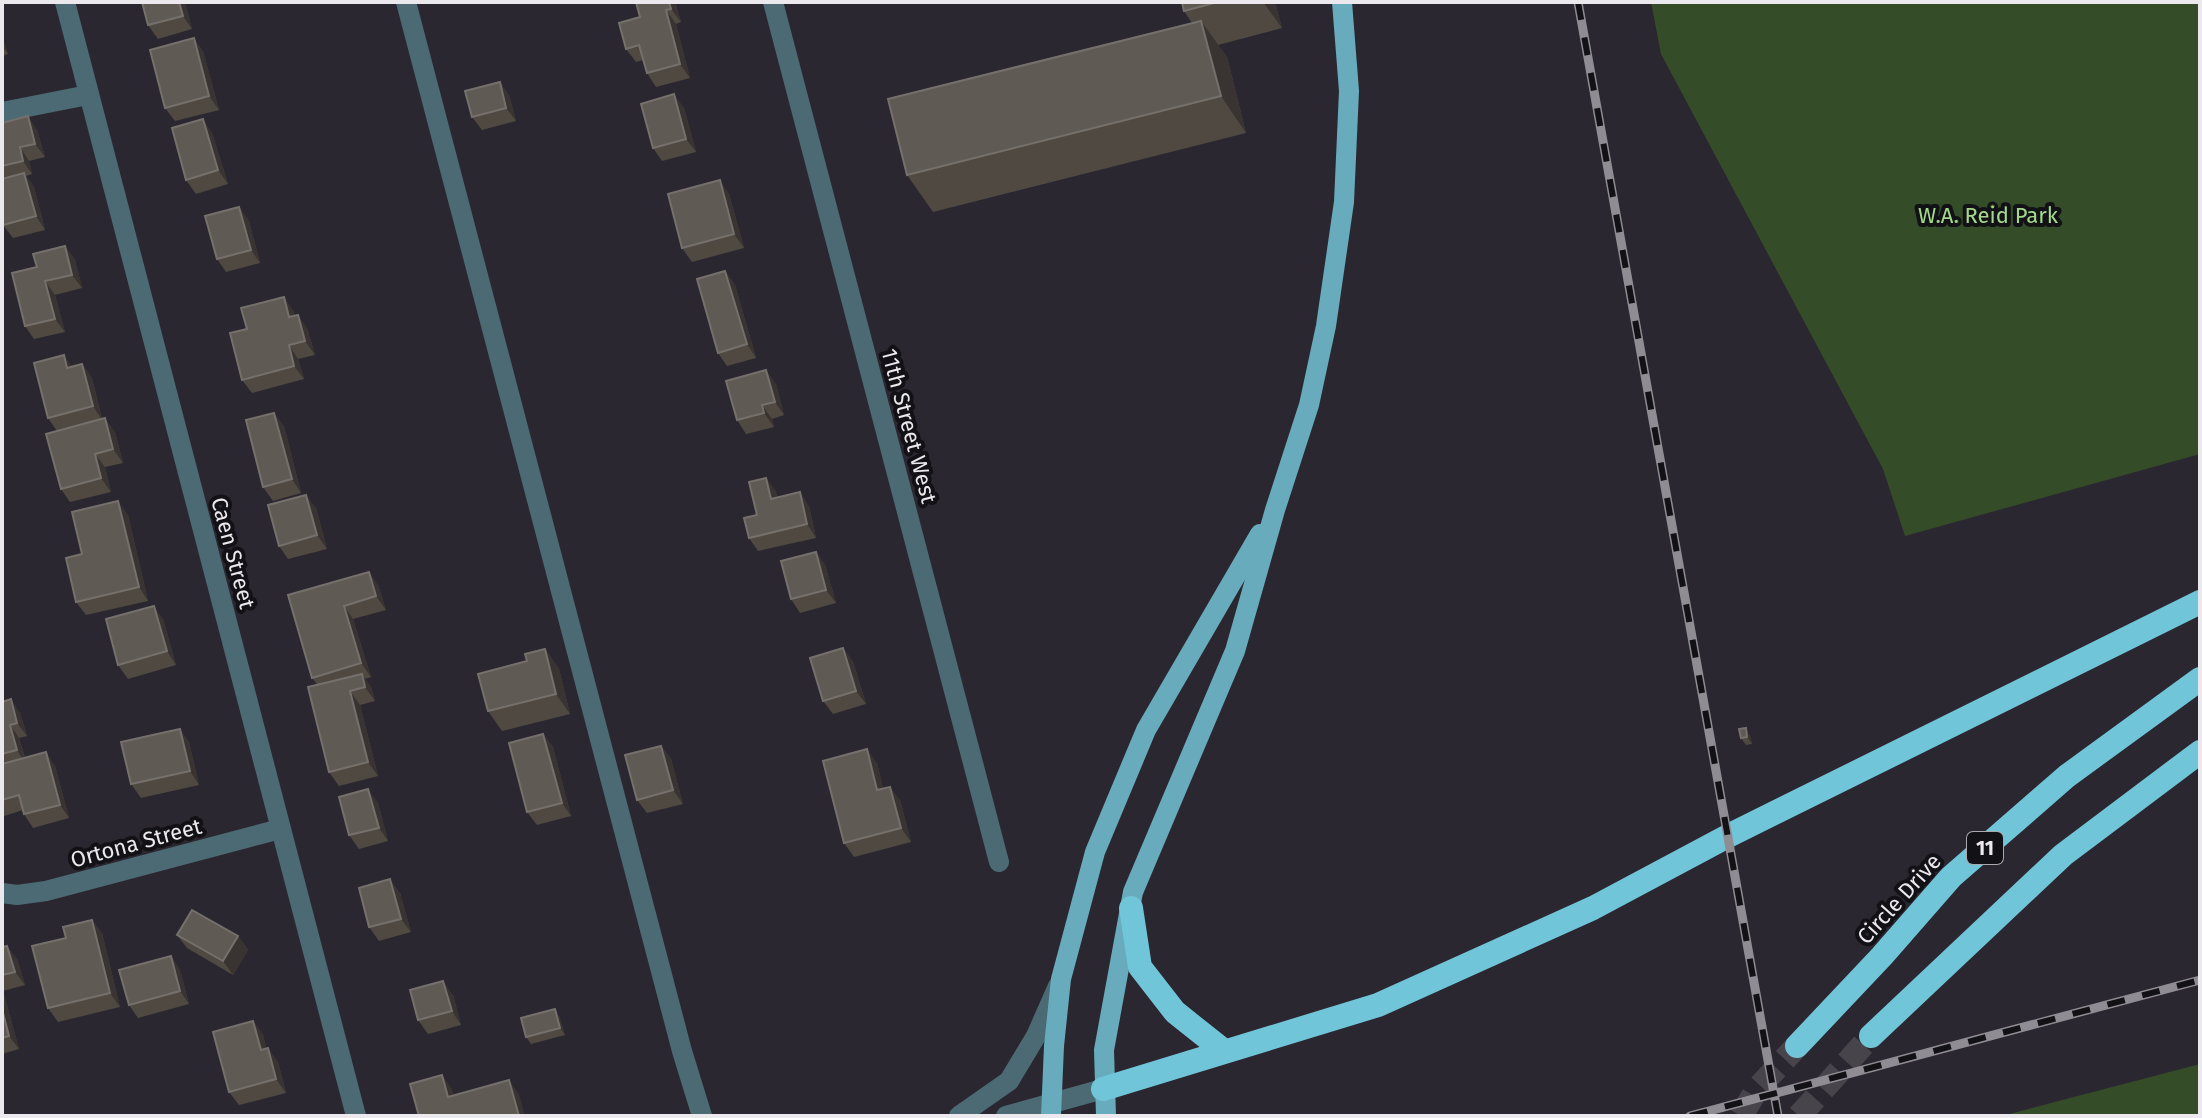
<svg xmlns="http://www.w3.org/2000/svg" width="2202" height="1118" font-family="'Fira Sans',sans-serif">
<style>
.park{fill:#344d28}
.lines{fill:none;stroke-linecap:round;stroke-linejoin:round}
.highway-tunnel{stroke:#48444c;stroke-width:24;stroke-dasharray:24 12;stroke-linecap:butt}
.minor{stroke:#4b6a73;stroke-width:20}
.major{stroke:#67abbc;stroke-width:20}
.highway{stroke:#71c5d9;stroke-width:24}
.rail-casing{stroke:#908c94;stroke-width:9}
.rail{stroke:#121115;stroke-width:6;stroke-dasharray:18;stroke-linecap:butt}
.wall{fill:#4f4941}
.shaded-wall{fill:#393432}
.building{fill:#605a54;stroke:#75706c;stroke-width:2}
.labels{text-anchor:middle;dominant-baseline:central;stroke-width:8;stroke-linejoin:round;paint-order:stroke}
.shield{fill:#121115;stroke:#aaa8ad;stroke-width:2}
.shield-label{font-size:20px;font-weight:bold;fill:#ebe8ee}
.park-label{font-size:22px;fill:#a4d98c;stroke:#121115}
.street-label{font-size:22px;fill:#ebe8ee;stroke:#121115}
</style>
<rect width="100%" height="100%" fill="#2b2730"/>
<g class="park">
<polygon points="1651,2 2200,2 2200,454 1905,536 1883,469 1661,54"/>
<polygon points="2200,1064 2200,1116 2002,1116"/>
</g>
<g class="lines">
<g class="highway-tunnel">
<polyline points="1741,1116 1757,1089 1797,1046"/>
<polyline points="1799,1116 1871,1036"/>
</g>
<g class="minor">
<polyline points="65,2 356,1116"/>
<polyline points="406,2 682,1051 702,1116"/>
<polyline points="773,2 999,862"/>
<polyline points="2,112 88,95"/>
<polyline points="2,893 17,895 46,891 280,829"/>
<polyline points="959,1116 1009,1081 1036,1036 1058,986"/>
<polyline points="1006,1116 1103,1089"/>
</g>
<g class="major">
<polyline points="1051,1116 1054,1046 1061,979 1095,852 1146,730 1260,534"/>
<polyline points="1106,1116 1104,1050 1133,892 1235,651 1275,510 1309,405 1326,326 1344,202 1349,91 1342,2"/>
</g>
<g class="highway">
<polyline points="1131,908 1140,967 1175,1012 1224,1051"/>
<polyline points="1871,1036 2063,855 2200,752"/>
<polyline points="1797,1046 1882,956 1951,877 2067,776 2200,679"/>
<polyline points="1103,1089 1378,1005 1593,908 1728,836 2200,602"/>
</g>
<defs>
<g id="rail">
<polyline points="1578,2 1778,1116"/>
<polyline points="1690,1116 2200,980"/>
</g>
</defs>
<use href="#rail" class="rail-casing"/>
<use href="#rail" class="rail"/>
</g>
<g class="wall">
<polygon points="142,2 185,2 192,29 158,39 148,25"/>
<polygon points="675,2 681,22 676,24 690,78 656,87 647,73 643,60 636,62 626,49 640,17"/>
<polygon points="1182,2 1275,2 1282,28 1218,45 1227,57 1246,133 933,212 907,175 1192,23 1184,11"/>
<polygon points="2,37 8,54 2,56"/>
<polygon points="203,51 219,110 175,121 165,108"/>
<polygon points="509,95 516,121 482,130 472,117"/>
<polygon points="684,108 696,152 662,161 653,148"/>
<polygon points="2,123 37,130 45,157 29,161 32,174 26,176 34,187 45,230 13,238 3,225 2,220"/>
<polygon points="212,133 228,184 196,194 186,180"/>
<polygon points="729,194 744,248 692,262 682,248"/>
<polygon points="239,207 249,221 260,263 226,272 217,259"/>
<polygon points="65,246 75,260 82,288 55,295 65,332 34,339 25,326 37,267"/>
<polygon points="725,271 735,285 756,358 727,366 718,353"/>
<polygon points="293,310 295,316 307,328 315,355 298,359 304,379 252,393 242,380"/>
<polygon points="82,364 92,378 102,419 115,432 123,463 105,467 111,492 70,502 61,489 57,431 48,418 72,367"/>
<polygon points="776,384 784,415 772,419 774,427 746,434 737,420"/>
<polygon points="284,426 301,493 273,501 263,487"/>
<polygon points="766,478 776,492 777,497 809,506 816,538 758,551 749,538 757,515"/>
<polygon points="316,508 327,549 288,559 279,546"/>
<polygon points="128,515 148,601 86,615 76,602 82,554"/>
<polygon points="816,552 825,565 836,603 800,613 791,599"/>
<polygon points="378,585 386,610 353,619 371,677 365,679 371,687 375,701 360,705 378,776 339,786 329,772 317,684 312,678 288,595"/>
<polygon points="163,619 176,665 128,679 118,665"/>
<polygon points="843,648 853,662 866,704 833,714 823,701"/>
<polygon points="545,649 559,669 570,714 502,731 488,711"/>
<polygon points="2,702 20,713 27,736 19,738 25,758 55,766 69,818 33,828 24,814 23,810 4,816 2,812"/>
<polygon points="543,734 553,747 571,816 537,825 527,812"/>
<polygon points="1750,735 1752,744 1746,745 1741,738"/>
<polygon points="189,742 199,785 141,798 131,784"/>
<polygon points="661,746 671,759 683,804 647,813 637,800"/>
<polygon points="877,763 883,789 900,800 911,842 854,857 844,843"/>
<polygon points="378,803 388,841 359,849 349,835"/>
<polygon points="400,893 411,932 379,941 369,927"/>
<polygon points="102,933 120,1007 58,1022 48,1008"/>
<polygon points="177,935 238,936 248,950 233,975 187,948"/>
<polygon points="2,947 17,959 25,985 3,991 19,1049 2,1054"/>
<polygon points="171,956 180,970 189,1004 138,1018 129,1005"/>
<polygon points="453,995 461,1025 428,1034 418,1020"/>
<polygon points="559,1016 565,1035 531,1044 526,1037"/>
<polygon points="263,1034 266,1049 278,1062 286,1093 239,1105 229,1092"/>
</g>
<g class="shaded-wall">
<polygon points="179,2 185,2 192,29 183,16"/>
<polygon points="669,2 675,2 681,22 671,9"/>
<polygon points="1263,2 1275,2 1282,28"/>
<polygon points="666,10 676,24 690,78 680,64"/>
<polygon points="1201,21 1227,57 1246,133 1221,96"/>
<polygon points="2,37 8,54 2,46"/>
<polygon points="194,38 203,51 219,110 209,96"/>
<polygon points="500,82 509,95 516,121 506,108"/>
<polygon points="674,94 684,108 696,152 686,139"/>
<polygon points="28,116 37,130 45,157 35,144"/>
<polygon points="203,119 212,133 228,184 218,170"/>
<polygon points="20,147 29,161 32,174 23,161"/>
<polygon points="24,173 34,187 45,230 36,216"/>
<polygon points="720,180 729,194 744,248 734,234"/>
<polygon points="239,207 249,221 260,263 251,250"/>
<polygon points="65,246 75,260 82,288 72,275"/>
<polygon points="725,271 735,285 756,358 747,344"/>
<polygon points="45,281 55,295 65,332 55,319"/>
<polygon points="284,297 293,310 299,331 289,317"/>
<polygon points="298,315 307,328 315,355 305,341"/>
<polygon points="289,345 298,359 304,379 294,366"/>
<polygon points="64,355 73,368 67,368"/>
<polygon points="82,364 92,378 102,420 93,406"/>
<polygon points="766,370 776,384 784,415 775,402"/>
<polygon points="762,405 772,419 774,427 764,413"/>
<polygon points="274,413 284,426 301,493 292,479"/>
<polygon points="105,418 115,432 123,463 113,449"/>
<polygon points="95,454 105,467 111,492 101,478"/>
<polygon points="766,478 776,492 780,512 771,499"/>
<polygon points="800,492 809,506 816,538 807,524"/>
<polygon points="306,495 316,508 327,549 317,535"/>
<polygon points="118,501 128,515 148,601 139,587"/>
<polygon points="816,552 825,565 836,603 826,590"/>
<polygon points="369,572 378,585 386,610 376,596"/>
<polygon points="154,606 163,619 176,665 167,651"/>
<polygon points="344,606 353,619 371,677 361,663"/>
<polygon points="843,648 853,662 866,704 856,691"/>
<polygon points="545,649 559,669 570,714 556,694"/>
<polygon points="362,674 371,687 375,701 365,687"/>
<polygon points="350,691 360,705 378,776 368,762"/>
<polygon points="11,699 20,713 27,736 17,723"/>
<polygon points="10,725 19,738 26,764 17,750"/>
<polygon points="1746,728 1750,735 1752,744 1747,737"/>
<polygon points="180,729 189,742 199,785 190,771"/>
<polygon points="543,734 553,747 571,816 562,803"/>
<polygon points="661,746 671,759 683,804 673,790"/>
<polygon points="867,749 877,763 887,804 877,790"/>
<polygon points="46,752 55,766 69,818 60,805"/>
<polygon points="890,787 900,800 911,842 901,828"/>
<polygon points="368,789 378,803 388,841 379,828"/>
<polygon points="390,879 400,893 411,932 401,919"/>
<polygon points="92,920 102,933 120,1007 110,993"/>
<polygon points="238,936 248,950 233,975 223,961"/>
<polygon points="7,946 17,959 25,985 15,972"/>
<polygon points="171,956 180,970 189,1004 180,991"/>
<polygon points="443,981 453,995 461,1025 452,1011"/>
<polygon points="2,989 3,991 19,1049 9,1036 2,1009"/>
<polygon points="555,1009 559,1016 565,1035 560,1028"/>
<polygon points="253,1021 263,1034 270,1064 261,1050"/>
<polygon points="268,1048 278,1062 286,1093 276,1079"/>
<polygon points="442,1075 452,1089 458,1110 448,1097"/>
<polygon points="509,1080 519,1094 525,1116 519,1116"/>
</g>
<g class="building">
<polygon points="142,2 179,2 183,16 148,25"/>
<polygon points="636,2 669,2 671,9 666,10 680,64 647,73 639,45 626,49 619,23 640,17"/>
<polygon points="1182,2 1218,2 1184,11"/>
<polygon points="1201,21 1221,96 907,175 888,99"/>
<polygon points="194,38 209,96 165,108 150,50"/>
<polygon points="500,82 506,108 472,117 465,91"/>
<polygon points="674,94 686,139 653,148 641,104"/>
<polygon points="28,116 35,144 20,147 23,161 2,166 2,123"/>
<polygon points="203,119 218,170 186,180 172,128"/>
<polygon points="24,173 36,216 3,225 2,220 2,179"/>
<polygon points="720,180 734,234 682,248 668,194"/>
<polygon points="239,207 251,250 217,259 205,216"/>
<polygon points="65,246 72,275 45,281 55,319 25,326 12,273 37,267 33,254"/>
<polygon points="725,271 747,344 718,353 697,279"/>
<polygon points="284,297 289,317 298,315 305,341 289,345 294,366 242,380 230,333 247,329 241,308"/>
<polygon points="64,355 67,368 82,364 93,406 48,418 34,363"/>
<polygon points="766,370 775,402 762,405 764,413 737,420 726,381"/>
<polygon points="274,413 292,479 263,487 246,420"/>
<polygon points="105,418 113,449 95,454 101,478 61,489 46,434"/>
<polygon points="766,478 771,499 800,492 807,524 749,538 744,518 757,515 749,482"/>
<polygon points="306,495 317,535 279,546 268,505"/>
<polygon points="118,501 139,587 76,602 66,558 82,554 72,512"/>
<polygon points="816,552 826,590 791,599 781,561"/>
<polygon points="369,572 376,596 344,606 361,663 312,678 288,595"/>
<polygon points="154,606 167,651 118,665 106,619"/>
<polygon points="843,648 856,691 823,701 810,658"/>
<polygon points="545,649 556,694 488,711 478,674 527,661 525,654"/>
<polygon points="362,674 365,687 350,691 368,762 329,772 308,687"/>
<polygon points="11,699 17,723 10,725 17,750 2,754 2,702"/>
<polygon points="1746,728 1747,737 1741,738 1739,729"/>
<polygon points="180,729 190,771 131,784 121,742"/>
<polygon points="543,734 562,803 527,812 509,743"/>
<polygon points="661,746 673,790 637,800 625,755"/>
<polygon points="867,749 877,790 890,787 901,828 844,843 823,761"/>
<polygon points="46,752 60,805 24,814 19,795 2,800 2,764"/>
<polygon points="368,789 379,828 349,835 339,797"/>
<polygon points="390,879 401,919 369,927 359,888"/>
<polygon points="192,910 238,936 223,961 177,935"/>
<polygon points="92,920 110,993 48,1008 32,946 66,938 63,927"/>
<polygon points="7,946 15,972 2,975 2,947"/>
<polygon points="171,956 180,991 129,1005 119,970"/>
<polygon points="443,981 452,1011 418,1020 410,990"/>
<polygon points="2,1009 9,1036 2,1038"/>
<polygon points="555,1009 560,1028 526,1037 521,1018"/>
<polygon points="253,1021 261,1050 268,1048 276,1079 229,1092 213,1032"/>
<polygon points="442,1075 448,1097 509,1080 519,1116 419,1116 410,1084"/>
</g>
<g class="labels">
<rect class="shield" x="1967" y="832" width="36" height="32" rx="6"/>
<g class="shield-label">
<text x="1985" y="848">11</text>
</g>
<g class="park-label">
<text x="1988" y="215">W.A. Reid Park</text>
</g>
<g class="street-label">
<text transform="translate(909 426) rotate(75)">11th Street West</text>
<text transform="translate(233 553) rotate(75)">Caen Street</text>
<text transform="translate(136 843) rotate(-15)">Ortona Street</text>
<text transform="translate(1899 899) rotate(-48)">Circle Drive</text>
</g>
</g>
<rect width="2202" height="1118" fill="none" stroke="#ebe8ee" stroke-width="8"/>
</svg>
